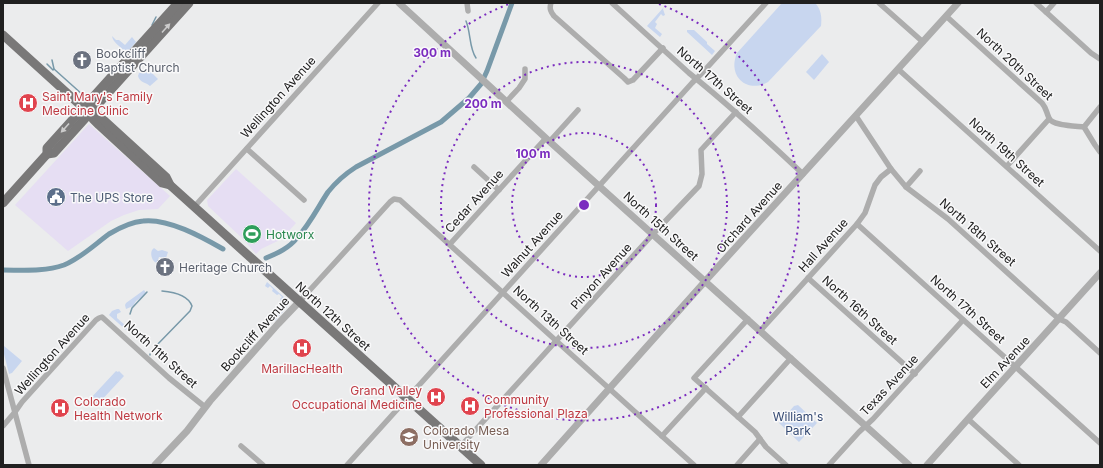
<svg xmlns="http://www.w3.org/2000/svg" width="1103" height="468" font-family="Inter,sans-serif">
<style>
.commercial{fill:#e6def3}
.green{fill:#c8d6ef}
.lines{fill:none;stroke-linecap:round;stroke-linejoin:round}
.stream{stroke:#7899a9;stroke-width:1.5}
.canal{stroke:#7899a9;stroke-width:5}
.minor{stroke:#adadad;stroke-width:5.5}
.tertiary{stroke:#adadad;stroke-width:7}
.primary{stroke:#797878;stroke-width:9}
.oneway{fill:#ccc}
.ring{fill:none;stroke:#7b2cbf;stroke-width:2;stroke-dasharray:2 4}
.labels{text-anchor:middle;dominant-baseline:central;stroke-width:3;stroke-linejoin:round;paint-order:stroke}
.worship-label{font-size:12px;fill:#5b616d;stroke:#f9f9fa;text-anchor:start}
.street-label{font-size:12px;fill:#202020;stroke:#f9f9fa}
.health-label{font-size:12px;fill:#be3a42;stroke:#f9f9fa;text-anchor:start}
.service-label{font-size:12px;fill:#4e5e75;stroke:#f9f9fa;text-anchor:start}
.leisure-label{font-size:12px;fill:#27864d;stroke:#f9f9fa;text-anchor:start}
.park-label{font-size:12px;fill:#354a73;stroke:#f9f9fa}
.education-label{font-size:12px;fill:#785e54;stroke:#f9f9fa;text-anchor:start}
.centre{fill:#7b2cbf;stroke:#f9f9fa;stroke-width:2}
.ring-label{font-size:12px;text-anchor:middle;font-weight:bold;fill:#7b2cbf;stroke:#f9f9fa;stroke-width:3;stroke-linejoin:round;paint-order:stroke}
</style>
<rect width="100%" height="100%" fill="#ebeced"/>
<g class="commercial">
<polygon points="89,124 170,196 158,209 139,210 124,215 111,221 68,251 15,205"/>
<polygon points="236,169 296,223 282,239 261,249 256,254 249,246 244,240 208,206 207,200"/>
</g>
<g class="green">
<path d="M782,3H815C821,9 822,17 821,26L768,82C747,94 727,76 737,53Z"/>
<polygon points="664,7 663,9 665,15 663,16 661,14 655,22 657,24 655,28 662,34 660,37 647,26"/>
<polygon points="687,30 694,30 707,42 707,44 715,51 712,55 687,32"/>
<path d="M112,36L116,40H119L125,45L132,37L136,42L129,50H127L126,52C121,47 113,43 112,36Z"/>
<polygon points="822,54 829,62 814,80 806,72"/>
<path d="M143,71L151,72L158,79L150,86C146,82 140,83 138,76L139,73Z"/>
<path d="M154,248L158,251L162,250L168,252L166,258L159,257L157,263C152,262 150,254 152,250Z"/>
<polygon points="267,282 286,299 287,304 286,305 287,305 287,307 275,321 271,318 278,312 280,312 281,310 280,309 283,306 285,309 280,299 282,297 279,294 277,295 272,291 273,289 270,286 268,288 265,286"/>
<polygon points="144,290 146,293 142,297 136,301 133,306 126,309 125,305 126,303"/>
<polygon points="117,309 119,309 121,312 117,314 117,318 126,326 127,328 126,330 109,315 112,311"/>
<polygon points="3,342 4,346 22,361 12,373 9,374 3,350"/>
<polygon points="116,371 118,372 119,371 124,376 97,405 90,399"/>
<polygon points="798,405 817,423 799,442 779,423 794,406"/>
</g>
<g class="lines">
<g class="stream">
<path d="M466,21C471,33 469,48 476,58"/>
<polyline points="152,25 156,17"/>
<polyline points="52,60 54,69"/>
<polyline points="47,64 53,70 54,69 83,95"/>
<polyline points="246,131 276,98"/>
<polyline points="130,314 132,308 147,292"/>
<path d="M155,347L190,311L192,306C188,295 173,292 162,291"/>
<polyline points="150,355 150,354"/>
</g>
<g class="canal">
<path d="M266,258C278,253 289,248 297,238C310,224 318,207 328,192C336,182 345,174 356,167L441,122L469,98L481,84L487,71L512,3"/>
<path d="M3,270C23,270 44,272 64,265C81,258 94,245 109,234C119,228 131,222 143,221C168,218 202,237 223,249"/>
</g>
<g class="minor">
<polyline points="467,3 468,11"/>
<path d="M551,3C549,9 551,12 554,16L624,78L628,82L633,80L663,48"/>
<path d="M612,3L689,73C729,105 766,139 803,174"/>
<polyline points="879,3 923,42"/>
<polyline points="1036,3 1091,53 1100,59"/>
<polyline points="1046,12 1054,3"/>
<path d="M946,16L1042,103C1047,109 1046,112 1049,118C1052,126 1076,126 1084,127L1095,145L1100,152"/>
<polyline points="898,69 1100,251"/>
<polyline points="507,101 519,88 525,79 525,69"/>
<polyline points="856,116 891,169 906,187 948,219 1053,314 1059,319 1066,322 1100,353"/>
<polyline points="1084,127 1100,107"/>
<polyline points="550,141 578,110"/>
<polyline points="247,149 304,200"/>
<polyline points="1007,166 1049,119"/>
<polyline points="474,167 499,190"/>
<polyline points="906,187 920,171"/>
<polyline points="194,207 378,3"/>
<polyline points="857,224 1100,443"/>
<polyline points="450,244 546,138"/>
<polyline points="808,278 915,374"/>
<polyline points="299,302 390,202 394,199 400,200 694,465"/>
<polyline points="748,319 694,378 755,432 766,447 786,465"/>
<polyline points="761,330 857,224 865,213 875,185 881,177 891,169"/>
<polyline points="3,368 29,465"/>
<polyline points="738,417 791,358"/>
<polyline points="968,419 1019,465"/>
<polyline points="3,426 15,412 22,402 96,320 99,318 102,317 169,378 205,407"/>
<polyline points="662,436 706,388"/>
<polyline points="241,446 263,465"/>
<polyline points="460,447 653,234 699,186 702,174 701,150 736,112"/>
<polyline points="347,465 692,83 703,72 766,3"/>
<polyline points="737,465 760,439"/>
<polyline points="829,465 859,432 873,419 963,320"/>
</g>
<g class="tertiary">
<polyline points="399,3 549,141 909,465"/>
<polyline points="155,465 187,431 210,401 278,324 299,302"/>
<polyline points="541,465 708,278 958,3"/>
<polyline points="927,465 968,419 1100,273"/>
</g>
<g class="primary">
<polyline points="3,35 89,113 93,119 99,125 162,183 170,185"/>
<polyline points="89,113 97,114 166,177 170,185 481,465"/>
<polyline points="47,154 54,153 189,3"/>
<polyline points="3,203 47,154 47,148 178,3"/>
</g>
</g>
<defs><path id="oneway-solid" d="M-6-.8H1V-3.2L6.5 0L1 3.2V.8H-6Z"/></defs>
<g class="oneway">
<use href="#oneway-solid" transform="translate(166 28) rotate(-48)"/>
<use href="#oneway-solid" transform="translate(65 128) rotate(132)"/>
</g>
<g class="ring">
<circle cx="584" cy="205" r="72"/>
<circle cx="584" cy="205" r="143"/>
<path d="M659 4A215 215 0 1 1 509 4"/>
</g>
<defs>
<symbol id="church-disc" viewBox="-11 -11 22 22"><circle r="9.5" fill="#6b7280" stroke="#f9f9fa"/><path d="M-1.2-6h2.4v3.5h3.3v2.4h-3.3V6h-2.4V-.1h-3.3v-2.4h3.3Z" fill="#fff"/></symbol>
<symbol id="hospital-disc" viewBox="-11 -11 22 22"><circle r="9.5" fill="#e0444e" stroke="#f9f9fa"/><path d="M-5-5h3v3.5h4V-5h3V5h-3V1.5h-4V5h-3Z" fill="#fff"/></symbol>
<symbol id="civic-disc" viewBox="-11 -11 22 22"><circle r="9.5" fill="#5c6f8a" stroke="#f9f9fa"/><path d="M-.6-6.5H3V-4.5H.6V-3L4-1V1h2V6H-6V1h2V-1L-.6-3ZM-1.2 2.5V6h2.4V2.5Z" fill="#fff"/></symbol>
<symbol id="stadium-disc" viewBox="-11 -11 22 22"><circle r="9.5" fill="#2e9e5b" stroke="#f9f9fa"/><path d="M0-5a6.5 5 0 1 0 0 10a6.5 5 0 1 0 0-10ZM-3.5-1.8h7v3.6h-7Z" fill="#fff"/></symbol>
<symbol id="university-disc" viewBox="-11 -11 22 22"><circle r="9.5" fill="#8d6e63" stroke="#f9f9fa"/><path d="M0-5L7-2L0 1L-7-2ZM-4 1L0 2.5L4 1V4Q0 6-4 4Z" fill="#fff"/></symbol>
</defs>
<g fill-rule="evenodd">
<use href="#church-disc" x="71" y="49" width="22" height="22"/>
<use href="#hospital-disc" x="17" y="92" width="22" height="22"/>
<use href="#civic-disc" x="45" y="186" width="22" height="22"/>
<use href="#stadium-disc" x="241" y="223" width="22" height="22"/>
<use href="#church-disc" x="154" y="256" width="22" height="22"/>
<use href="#hospital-disc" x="291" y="337" width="22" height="22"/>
<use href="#hospital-disc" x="425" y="386" width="22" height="22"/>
<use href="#hospital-disc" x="459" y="395" width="22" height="22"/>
<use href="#hospital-disc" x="49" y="397" width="22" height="22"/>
<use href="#university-disc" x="398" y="426" width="22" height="22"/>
</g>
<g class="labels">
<g class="worship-label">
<text x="96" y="53">Bookcliff<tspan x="96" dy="14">Baptist Church</tspan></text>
<text x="179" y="267">Heritage Church</text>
</g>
<g class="street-label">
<text transform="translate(1015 64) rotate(43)">North 20th Street</text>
<text transform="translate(715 80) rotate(41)">North 17th Street</text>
<text transform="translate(278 97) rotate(-48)">Wellington Avenue</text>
<text transform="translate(1007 152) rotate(42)">North 19th Street</text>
<text transform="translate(474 201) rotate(-48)">Cedar Avenue</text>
<text transform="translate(749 217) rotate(-48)">Orchard Avenue</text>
<text transform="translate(661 226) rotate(42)">North 15th Street</text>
<text transform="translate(978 232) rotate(41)">North 18th Street</text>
<text transform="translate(532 244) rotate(-48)">Walnut Avenue</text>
<text transform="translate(823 245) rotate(-48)">Hall Avenue</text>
<text transform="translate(601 276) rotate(-48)">Pinyon Avenue</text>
<text transform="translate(968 309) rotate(42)">North 17th Street</text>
<text transform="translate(860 310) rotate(42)">North 16th Street</text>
<text transform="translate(333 316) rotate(42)">North 12th Street</text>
<text transform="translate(551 320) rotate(42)">North 13th Street</text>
<text transform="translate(255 334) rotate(-48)">Bookcliff Avenue</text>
<text transform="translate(52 354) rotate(-48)">Wellington Avenue</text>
<text transform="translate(161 354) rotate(42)">North 11th Street</text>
<text transform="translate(1005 362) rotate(-47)">Elm Avenue</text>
<text transform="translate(889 385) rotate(-47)">Texas Avenue</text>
</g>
<g class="health-label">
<text x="42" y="96">Saint Mary's Family<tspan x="42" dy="14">Medicine Clinic</tspan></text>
<text x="302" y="368" text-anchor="middle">MarillacHealth</text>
<text x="422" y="390" text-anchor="end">Grand Valley<tspan x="422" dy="14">Occupational Medicine</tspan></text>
<text x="484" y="399">Community<tspan x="484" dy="14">Professional Plaza</tspan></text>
<text x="74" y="401">Colorado<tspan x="74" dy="14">Health Network</tspan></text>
</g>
<g class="service-label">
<text x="70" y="197">The UPS Store</text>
</g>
<g class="leisure-label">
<text x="266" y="234">Hotworx</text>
</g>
<g class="park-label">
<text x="798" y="416">William's<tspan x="798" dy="14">Park</tspan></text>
</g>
<g class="education-label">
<text x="423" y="430">Colorado Mesa<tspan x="423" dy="14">University</tspan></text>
</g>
</g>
<circle cx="584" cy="205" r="6" class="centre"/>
<g class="ring-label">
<text x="432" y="57">300 m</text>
<text x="483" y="108">200 m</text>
<text x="533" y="158">100 m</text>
</g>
<rect width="1103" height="468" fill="none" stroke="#202020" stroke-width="8"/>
</svg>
